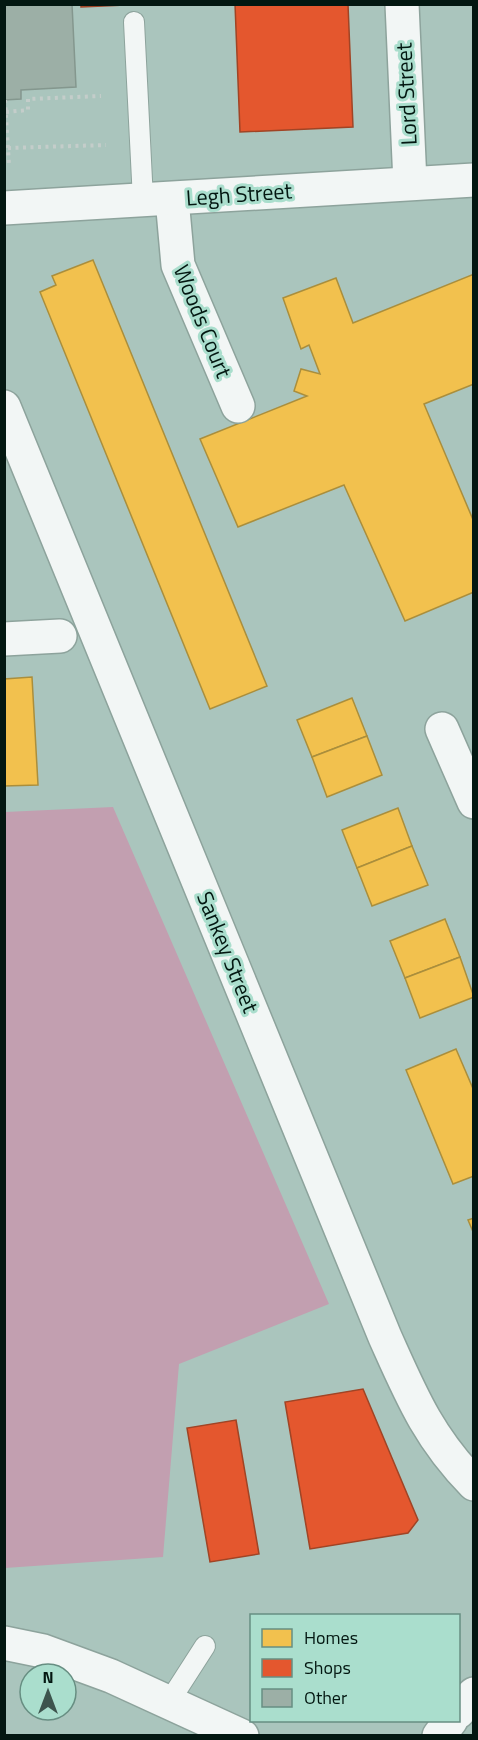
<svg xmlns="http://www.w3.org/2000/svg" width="478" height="1740" font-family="'Titillium Web',sans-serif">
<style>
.green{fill:#c29fb0}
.homes{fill:#f2c14e;stroke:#aa8e3c;stroke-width:1.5}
.shops{fill:#e4572e;stroke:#a04425;stroke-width:1.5}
.building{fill:#9cafa6;stroke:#84978e;stroke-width:1.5}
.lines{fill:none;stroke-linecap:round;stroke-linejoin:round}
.service-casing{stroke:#8da39c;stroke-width:22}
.minor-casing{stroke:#8da39c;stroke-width:36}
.tertiary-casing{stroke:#8da39c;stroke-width:36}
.path{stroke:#c4cdca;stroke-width:4;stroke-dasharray:3 4.5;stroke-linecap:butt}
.service{stroke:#f2f6f5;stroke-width:20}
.minor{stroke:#f2f6f5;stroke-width:33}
.tertiary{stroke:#f2f6f5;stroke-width:33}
.labels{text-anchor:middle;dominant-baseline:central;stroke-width:6;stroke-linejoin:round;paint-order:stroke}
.street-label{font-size:22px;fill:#031711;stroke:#aadecd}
</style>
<rect width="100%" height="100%" fill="#aac5bd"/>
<polygon class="green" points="113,807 329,1304 179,1364 163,1557 5,1568 5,812"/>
<g class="homes">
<polygon points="93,260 267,686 210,709 40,292 56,285 52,276"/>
<polygon points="474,274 474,384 424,404 474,522 474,592 405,621 344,485 238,527 200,439 307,396 294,391 301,369 320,374 309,345 301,349 283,298 336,278 353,323"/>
<polygon points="32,677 38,785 4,786 4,679"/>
<polygon points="352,698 367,736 312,757 297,720"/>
<polygon points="367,736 382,775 327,797 312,757"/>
<polygon points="398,808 412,846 357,868 342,830"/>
<polygon points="412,846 428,885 372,906 357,868"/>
<polygon points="445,919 460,957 405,978 390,941"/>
<polygon points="460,957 474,997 420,1018 405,978"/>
<polygon points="456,1049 474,1091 474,1176 453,1184 406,1070"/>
<polygon points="474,1218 474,1234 468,1220"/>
</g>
<g class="shops">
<polygon points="81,4 125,4 125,5 81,7"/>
<polygon points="235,4 348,4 353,127 240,132"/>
<polygon points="363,1389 418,1520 408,1533 310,1549 285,1402"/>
<polygon points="236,1420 259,1554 210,1562 187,1428"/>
</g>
<polygon class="building" points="4,4 72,4 76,87 21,90 21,99 4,100"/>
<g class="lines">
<defs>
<g id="service">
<polyline points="134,22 143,200"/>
<polyline points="169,1702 205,1646"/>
</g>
<g id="minor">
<polyline points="402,4 410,183"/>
<polyline points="172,199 178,265 238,406"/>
<polyline points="4,208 474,180"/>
<polyline points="4,639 60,636"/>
<polyline points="442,729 474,802"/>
</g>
<g id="tertiary">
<path d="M4,407L385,1337C411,1395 428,1437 474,1484"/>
<polyline points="4,1643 43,1651 111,1676 242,1736"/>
<polyline points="458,1712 474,1694"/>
<polyline points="439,1736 451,1720"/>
</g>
</defs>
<use href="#service" class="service-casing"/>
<use href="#minor" class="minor-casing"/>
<use href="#tertiary" class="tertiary-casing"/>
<g class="path">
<polyline points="5,100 9,165"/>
<polyline points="6,112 28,110 28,99 101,96"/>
<polyline points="8,148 106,145"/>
</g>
<use href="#service" class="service"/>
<use href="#minor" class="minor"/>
<use href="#tertiary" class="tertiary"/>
</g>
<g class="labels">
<g class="street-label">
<text transform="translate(406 94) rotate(-93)">Lord Street</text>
<text transform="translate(239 194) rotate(-4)">Legh Street</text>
<text transform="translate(203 321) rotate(68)">Woods Court</text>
<text transform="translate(228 952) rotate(68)">Sankey Street</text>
</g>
</g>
<rect width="478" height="1740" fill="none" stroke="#031711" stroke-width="12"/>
<rect x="250" y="1614" width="210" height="108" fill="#aadecd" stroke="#678e82" stroke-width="1.5"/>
<rect x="262" y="1629" width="30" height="18" fill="#f2c14e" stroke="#678e82" stroke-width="1.5"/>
<text x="304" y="1644" font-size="18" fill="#031711">Homes</text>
<rect x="262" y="1659" width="30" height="18" fill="#e4572e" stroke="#678e82" stroke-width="1.5"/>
<text x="304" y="1674" font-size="18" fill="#031711">Shops</text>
<rect x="262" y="1689" width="30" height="18" fill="#9cafa6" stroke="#678e82" stroke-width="1.5"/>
<text x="304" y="1704" font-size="18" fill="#031711">Other</text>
<g transform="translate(48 1692)"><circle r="28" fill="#aadecd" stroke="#678e82" stroke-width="1.5"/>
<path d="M0-4.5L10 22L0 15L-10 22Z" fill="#3d544d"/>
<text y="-9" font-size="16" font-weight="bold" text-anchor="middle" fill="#031711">N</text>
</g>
</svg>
